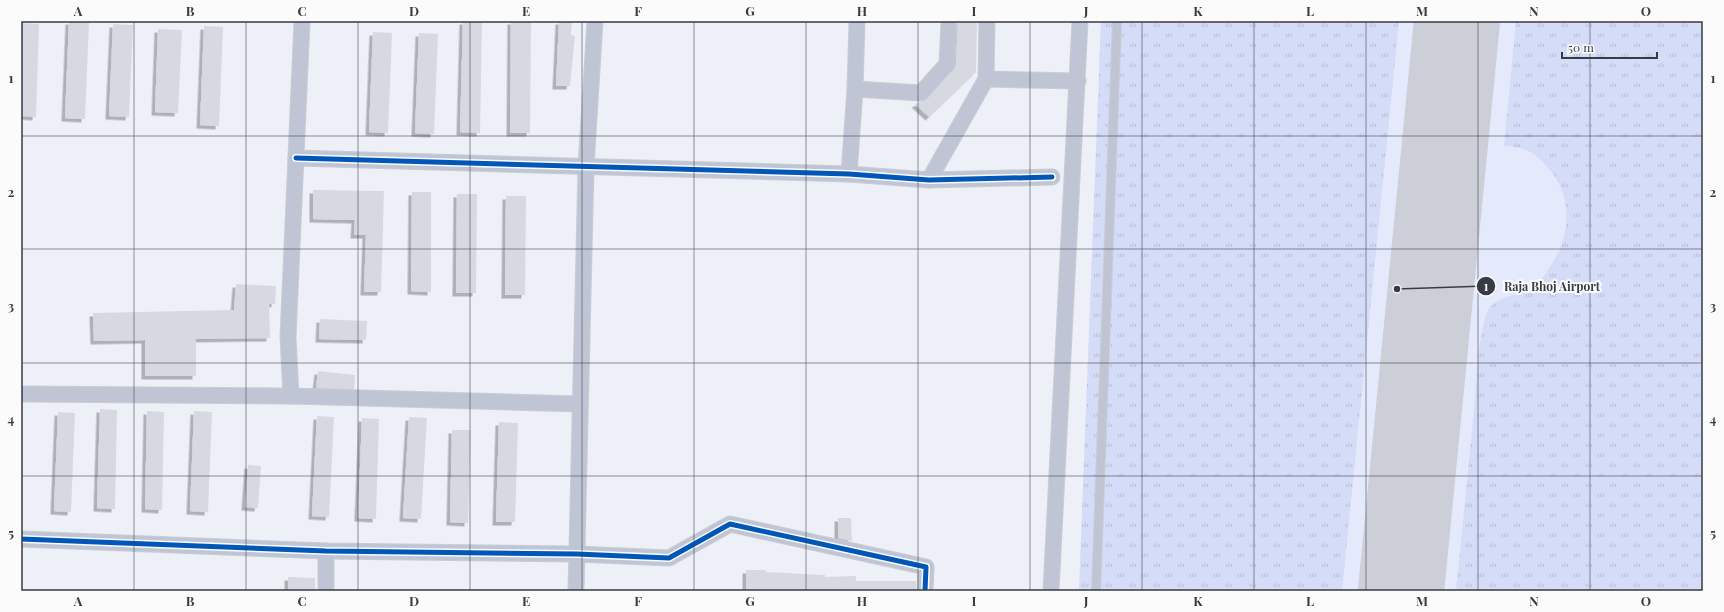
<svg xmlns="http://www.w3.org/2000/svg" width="1724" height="612" font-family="'Playfair Display',serif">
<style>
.built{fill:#e4e9fb}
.grass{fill:url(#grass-tufts)}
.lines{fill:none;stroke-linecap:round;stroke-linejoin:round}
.runway{stroke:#ccced8;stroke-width:86}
.building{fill:#d7d9e2;filter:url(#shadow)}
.service-casing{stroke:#cacdd3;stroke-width:10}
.minor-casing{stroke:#cacdd3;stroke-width:17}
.service{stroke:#c0c5d6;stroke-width:8}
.minor{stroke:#c0c5d6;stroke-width:15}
.cycleway-casing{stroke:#fbfbfb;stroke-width:8}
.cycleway{stroke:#0057b8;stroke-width:5}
.grid{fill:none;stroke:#383b45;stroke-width:1;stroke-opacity:0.55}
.leader{fill:none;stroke:#383b45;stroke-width:1.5}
.callout-dot{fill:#383b45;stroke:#fbfbfb;stroke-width:1.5}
.mark-label{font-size:12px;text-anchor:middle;font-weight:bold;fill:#fff}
.callout-label{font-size:12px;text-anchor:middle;font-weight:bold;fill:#383b45;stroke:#fbfbfb;stroke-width:4;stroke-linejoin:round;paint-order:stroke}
.neatline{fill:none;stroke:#383b45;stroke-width:1.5}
.grid-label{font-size:13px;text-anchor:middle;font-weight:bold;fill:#383b45}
</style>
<defs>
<pattern id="grass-tufts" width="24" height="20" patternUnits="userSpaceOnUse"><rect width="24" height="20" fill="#d4dcf7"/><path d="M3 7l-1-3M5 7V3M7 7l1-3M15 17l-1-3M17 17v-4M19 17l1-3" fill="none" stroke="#b7bed5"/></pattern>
<filter id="shadow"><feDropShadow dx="-3.5" dy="3.5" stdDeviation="0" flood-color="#0004"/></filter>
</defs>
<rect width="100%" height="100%" fill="#eef0f8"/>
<polygon class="built" points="1101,21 1703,21 1703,591 1079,591"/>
<g class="grass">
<polygon points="1101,21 1115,21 1094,591 1079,591"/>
<polygon points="1121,21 1399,21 1342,591 1100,591"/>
<path d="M1516,21H1703V591H1456C1462,531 1468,471 1474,411C1477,380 1477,344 1486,315C1492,296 1514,297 1529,289C1538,284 1544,277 1549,268C1570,239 1574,199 1550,170C1536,153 1526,147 1504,146Z"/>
</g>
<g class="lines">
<polyline class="runway" points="1401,591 1457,21"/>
</g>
<g class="building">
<polygon points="69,21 89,21 85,119 65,118"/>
<polygon points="463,21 482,21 480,133 460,132"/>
<polygon points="511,21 531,21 530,133 510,133"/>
<polygon points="559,21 572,21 571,35 575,36 570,86 556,86"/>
<polygon points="958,21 977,21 976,72 929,117 915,104 927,99 954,70 956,64"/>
<polygon points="21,23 39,24 36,117 21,116"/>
<polygon points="113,24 133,25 129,117 109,116"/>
<polygon points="204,26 223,27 219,126 200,125"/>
<polygon points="158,29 182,30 178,113 155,112"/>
<polygon points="373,32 392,33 388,133 369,132"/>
<polygon points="419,33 438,34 434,134 415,133"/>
<polygon points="313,190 384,191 381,292 364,292 366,235 354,235 355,220 313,219"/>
<polygon points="412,192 431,192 431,292 411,291"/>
<polygon points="457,194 477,194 476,293 456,293"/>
<polygon points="506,196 526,196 525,295 505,295"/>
<polygon points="236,284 276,286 275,304 269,304 270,338 196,339 196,376 145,376 145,340 94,341 93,313 234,310"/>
<polygon points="320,319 367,321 366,340 319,339"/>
<polygon points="318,371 355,375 354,389 316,388"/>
<polygon points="100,409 117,410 115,509 97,508"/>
<polygon points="147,411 164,412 162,510 145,509"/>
<polygon points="194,411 212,412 208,512 190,511"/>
<polygon points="58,412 75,413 71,512 54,511"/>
<polygon points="317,416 334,417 329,517 312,516"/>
<polygon points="409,417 427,418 421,519 403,518"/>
<polygon points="362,418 379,419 376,519 358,518"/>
<polygon points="499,422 518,423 515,522 496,522"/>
<polygon points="452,430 471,430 468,523 450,522"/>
<polygon points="248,465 261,466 258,508 245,507"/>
<polygon points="838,518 851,518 852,541 838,538"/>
<polygon points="746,570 766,570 765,572 825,575 825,577 856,576 856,581 916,581 916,591 746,591"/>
<polygon points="288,577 315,578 315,591 288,591"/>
</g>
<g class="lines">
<defs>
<polyline id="service" points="1096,591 1117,21"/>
<g id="minor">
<polyline points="986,79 1078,81"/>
<polyline points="855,89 921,93 947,64 949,21"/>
<polyline points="296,158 849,174 929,180 1052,177"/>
<polyline points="849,174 855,89 857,21"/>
<polyline points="929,180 986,79 987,21"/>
<polyline points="21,394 291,396 579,404"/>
<polyline points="291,396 288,337 302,21"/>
<polyline points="21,539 326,551 577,554 669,558 730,524 926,567 925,591"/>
<polyline points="326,551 326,591"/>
<polyline points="576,591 586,167 595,21"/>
<polyline points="1051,591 1080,21"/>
</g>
</defs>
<use href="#service" class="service-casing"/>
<use href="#minor" class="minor-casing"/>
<use href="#service" class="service"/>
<use href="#minor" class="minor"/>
<defs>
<g id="cycleway">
<polyline points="296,158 849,174 929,180 1052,177"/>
<polyline points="21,539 326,551 577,554 669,558 730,524 926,567 925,591"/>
</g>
</defs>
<use href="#cycleway" class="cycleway-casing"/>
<use href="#cycleway" class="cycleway"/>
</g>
<path class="grid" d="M134,21V591M246,21V591M358,21V591M470,21V591M582,21V591M694,21V591M806,21V591M918,21V591M1030,21V591M1142,21V591M1254,21V591M1366,21V591M1478,21V591M1590,21V591M21,136H1703M21,249H1703M21,363H1703M21,476H1703"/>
<path class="leader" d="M1397 289L1486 286"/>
<g class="callout-dot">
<circle cx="1397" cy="289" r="4"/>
<circle cx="1486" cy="286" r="10"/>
</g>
<g class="mark-label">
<text x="1486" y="291">1</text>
</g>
<g class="callout-label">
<text x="1552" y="291">Raja Bhoj Airport</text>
</g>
<rect width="1724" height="612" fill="none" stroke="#fbfbfb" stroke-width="44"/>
<path d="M1562 52v6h95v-6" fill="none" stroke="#383b45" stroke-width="2"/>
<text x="1568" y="52" font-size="12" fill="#383b45" stroke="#fbfbfb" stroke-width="3" paint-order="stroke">50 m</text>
<rect x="22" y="22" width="1680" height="568" class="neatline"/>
<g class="grid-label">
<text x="78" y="16">A</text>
<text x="190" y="16">B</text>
<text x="302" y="16">C</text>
<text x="414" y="16">D</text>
<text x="526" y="16">E</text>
<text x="638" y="16">F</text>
<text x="750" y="16">G</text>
<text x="862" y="16">H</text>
<text x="974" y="16">I</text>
<text x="1086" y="16">J</text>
<text x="1198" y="16">K</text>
<text x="1310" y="16">L</text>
<text x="1422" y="16">M</text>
<text x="1534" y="16">N</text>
<text x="1646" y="16">O</text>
<text x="11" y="83">1</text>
<text x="1713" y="83">1</text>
<text x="11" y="197">2</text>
<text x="1713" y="197">2</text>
<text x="11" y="311">3</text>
<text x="1713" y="311">3</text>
<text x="11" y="424">4</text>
<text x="1713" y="424">4</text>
<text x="11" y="538">5</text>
<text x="1713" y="538">5</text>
<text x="78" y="606">A</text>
<text x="190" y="606">B</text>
<text x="302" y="606">C</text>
<text x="414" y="606">D</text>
<text x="526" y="606">E</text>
<text x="638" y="606">F</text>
<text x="750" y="606">G</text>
<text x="862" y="606">H</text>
<text x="974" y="606">I</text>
<text x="1086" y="606">J</text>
<text x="1198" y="606">K</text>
<text x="1310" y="606">L</text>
<text x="1422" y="606">M</text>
<text x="1534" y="606">N</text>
<text x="1646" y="606">O</text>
</g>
</svg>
